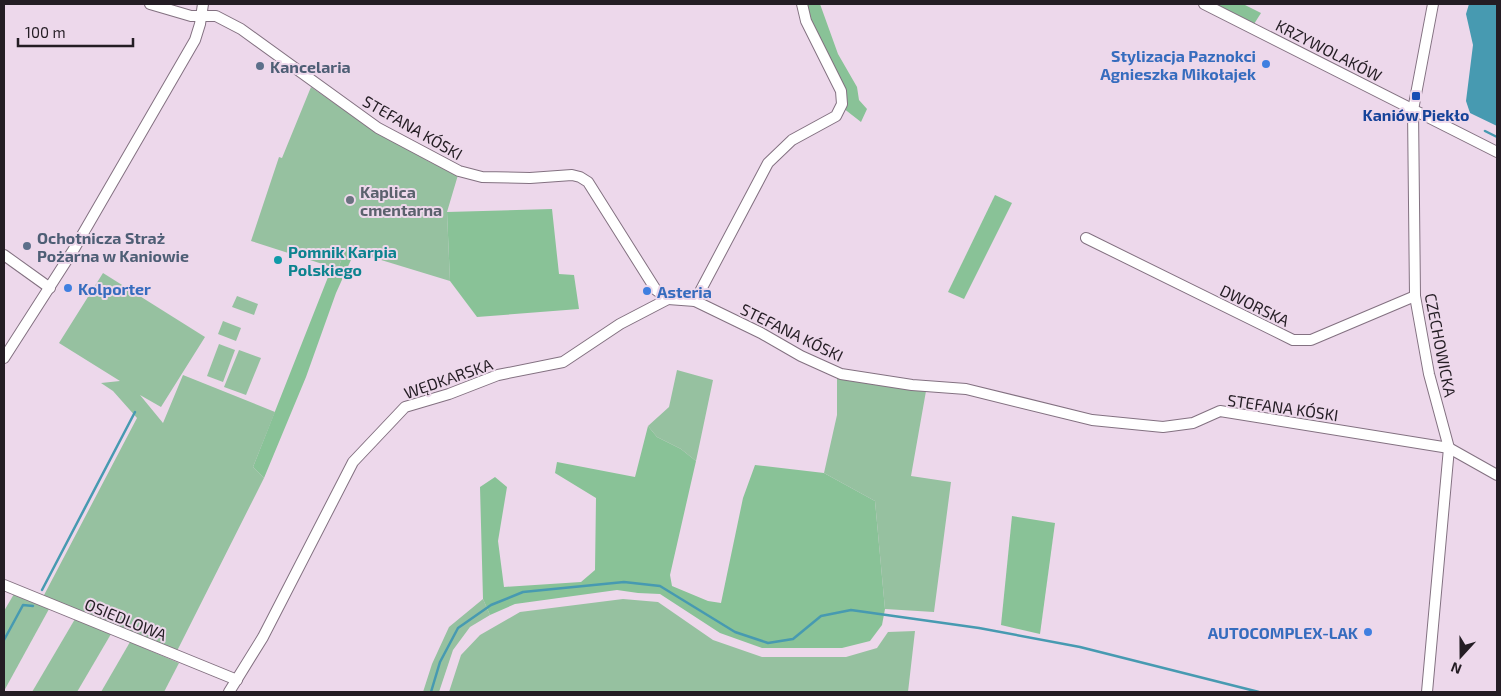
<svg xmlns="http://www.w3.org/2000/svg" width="1501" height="696" font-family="'Exo 2',sans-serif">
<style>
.green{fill:#96c1a0}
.forest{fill:#89c297}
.water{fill:#479ab1}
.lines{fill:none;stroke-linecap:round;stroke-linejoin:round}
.stream{stroke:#479ab1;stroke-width:2.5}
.minor-casing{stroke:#837181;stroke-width:12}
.minor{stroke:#fff;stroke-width:10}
.shop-dot{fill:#3f7fe0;stroke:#edd8eb;stroke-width:2}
.service-dot{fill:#5c6f8a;stroke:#edd8eb;stroke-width:2}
.transit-dot{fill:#1a4fb4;stroke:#edd8eb;stroke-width:2}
.worship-dot{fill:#6b7280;stroke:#edd8eb;stroke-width:2}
.culture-dot{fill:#0f9aa8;stroke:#edd8eb;stroke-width:2}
.labels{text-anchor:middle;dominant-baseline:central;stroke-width:4;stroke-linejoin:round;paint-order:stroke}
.street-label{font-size:16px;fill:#241d24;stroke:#edd8eb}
.shop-label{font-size:16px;font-weight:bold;fill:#366cbe;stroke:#edd8eb;text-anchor:end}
.service-label{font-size:16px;font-weight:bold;fill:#4e5e75;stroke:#edd8eb;text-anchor:start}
.transit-label{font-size:16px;font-weight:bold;fill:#164399;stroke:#edd8eb}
.worship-label{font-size:16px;font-weight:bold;fill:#5b616d;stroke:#edd8eb;text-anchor:start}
.culture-label{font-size:16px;font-weight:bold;fill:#0d838f;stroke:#edd8eb;text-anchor:start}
</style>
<rect width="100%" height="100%" fill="#edd8eb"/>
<g class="green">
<polygon points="311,87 370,128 428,161 458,175 447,212 450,281 345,249 338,269 251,241 279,157 282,158"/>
<polygon points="103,273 205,337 161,407 140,395 163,423 183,375 275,412 253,467 264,478 177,651 43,597 137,418 113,391 101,383 120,381 59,343"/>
<polygon points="237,296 258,304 254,315 232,307"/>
<polygon points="223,321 241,328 236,341 218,334"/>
<polygon points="219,344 235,350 223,382 207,376"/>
<polygon points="239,350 261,358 246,395 224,387"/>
<polygon points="677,370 713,380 696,461 681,449 657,437 648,426 669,407"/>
<polygon points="837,377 926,391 911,476 951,482 934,612 885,609 875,501 824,473 837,415"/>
<polygon points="14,594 49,609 4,691 4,611"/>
<polygon points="483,599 490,615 470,627 453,650 439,692 423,692 432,664 449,627"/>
<polygon points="623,599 658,602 713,640 762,657 846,657 877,648 888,632 915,631 908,692 449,692 461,655 480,635 520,612"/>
<polygon points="75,619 111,634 77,692 32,692"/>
<polygon points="130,642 179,663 164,692 101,692"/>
</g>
<g class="forest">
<polygon points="807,4 820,4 838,54 857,87 859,100 867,109 861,122 843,108 811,20"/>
<polygon points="1215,4 1243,4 1261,13 1254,24"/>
<polygon points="995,195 1012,203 964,299 948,292"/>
<polygon points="552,209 559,274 574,275 579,309 477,317 450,281 447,212"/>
<polygon points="345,249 355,251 336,293 306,377 264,478 253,467 332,267 338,269"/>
<polygon points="648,426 657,437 681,449 696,461 670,575 672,586 708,601 721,603 743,498 755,465 824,473 875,501 885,609 882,625 870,641 842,648 762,648 720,633 660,594 638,593 617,590 515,604 490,615 483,599 480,487 495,477 507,487 498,541 504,587 581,582 595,570 596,498 555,473 557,462 635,477"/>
<polygon points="1012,516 1055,523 1040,634 1001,625"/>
</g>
<polygon class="water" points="1469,4 1497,4 1497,126 1470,113 1466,101 1473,45 1466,14"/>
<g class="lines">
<g class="stream">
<polyline points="1485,131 1497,137"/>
<polyline points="42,590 135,412"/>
<polyline points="4,640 23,605 33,606"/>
<polyline points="431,692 440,662 458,628 491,605 523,592 624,582 660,586 735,632 768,643 793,639 821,616 851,610 979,628 1080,647 1259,692"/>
</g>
<defs>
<g id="minor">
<polyline points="150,4 191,16 216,16 241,29 378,128 459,171 482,177 530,178 572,175 580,177 588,182 656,290 668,299 695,301 761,333 801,356 841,374 912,385 966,389 1092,420 1163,427 1193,423 1220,411 1449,448 1497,475"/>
<polyline points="1204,4 1497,152"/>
<polyline points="1086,238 1293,340 1311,340 1415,296"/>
<polyline points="4,255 50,288"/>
<polyline points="695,301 768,163 792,140 836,116 842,104 841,91 806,21 802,4"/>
<polyline points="4,358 74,249 195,40 200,24 203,4"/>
<polyline points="4,585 237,680"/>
<polyline points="229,692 263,637 353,462 405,407 449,394 498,375 563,362 620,324 668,299"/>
<polyline points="1427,692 1449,448 1429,374 1415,296 1413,110 1433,4"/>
</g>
</defs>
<use href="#minor" class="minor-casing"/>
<use href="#minor" class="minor"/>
</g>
<g class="shop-dot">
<circle cx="1266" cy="64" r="5"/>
<circle cx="68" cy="288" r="5"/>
<circle cx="647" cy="291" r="5"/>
<circle cx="1368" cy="632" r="5"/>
</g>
<g class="service-dot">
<circle cx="260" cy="66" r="5"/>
<circle cx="27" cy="246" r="5"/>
</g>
<rect class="transit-dot" x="1411" y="91" width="10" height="10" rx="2.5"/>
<circle class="worship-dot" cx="350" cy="200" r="5"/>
<circle class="culture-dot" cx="278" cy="260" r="5"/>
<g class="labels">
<g class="street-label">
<text transform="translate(1329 50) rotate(27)">KRZYWOLAKÓW</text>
<text transform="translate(413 127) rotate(30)">STEFANA KÓSKI</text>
<text transform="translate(1255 305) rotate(26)">DWORSKA</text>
<text transform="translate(792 332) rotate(26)">STEFANA KÓSKI</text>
<text transform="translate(1441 345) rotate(79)">CZECHOWICKA</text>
<text transform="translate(448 378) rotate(-19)">WĘDKARSKA</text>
<text transform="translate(1283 407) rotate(8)">STEFANA KÓSKI</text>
<text transform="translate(126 619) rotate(22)">OSIEDLOWA</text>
</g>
<g class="shop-label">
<text x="1256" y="55">Stylizacja Paznokci<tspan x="1256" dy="18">Agnieszka Mikołajek</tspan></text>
<text x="78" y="288" text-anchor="start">Kolporter</text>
<text x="657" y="291" text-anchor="start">Asteria</text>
<text x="1358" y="632">AUTOCOMPLEX-LAK</text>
</g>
<g class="service-label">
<text x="270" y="66">Kancelaria</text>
<text x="37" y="237">Ochotnicza Straż<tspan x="37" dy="18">Pożarna w Kaniowie</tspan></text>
</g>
<g class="transit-label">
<text x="1416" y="114">Kaniów Piekło</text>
</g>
<g class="worship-label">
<text x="360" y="191">Kaplica<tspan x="360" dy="18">cmentarna</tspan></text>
</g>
<g class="culture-label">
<text x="288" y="251">Pomnik Karpia<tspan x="288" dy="18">Polskiego</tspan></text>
</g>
</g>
<rect width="1501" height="696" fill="none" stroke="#241d24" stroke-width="10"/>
<g transform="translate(1461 656) rotate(201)" stroke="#edd8eb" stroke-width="4" paint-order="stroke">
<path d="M0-4L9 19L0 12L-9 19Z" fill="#241d24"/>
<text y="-8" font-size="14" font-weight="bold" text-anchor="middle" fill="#241d24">N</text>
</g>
<path d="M18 38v8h115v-8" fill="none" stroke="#241d24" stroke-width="2.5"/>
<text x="25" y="38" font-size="15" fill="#241d24" stroke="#edd8eb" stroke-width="4" paint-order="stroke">100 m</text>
</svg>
